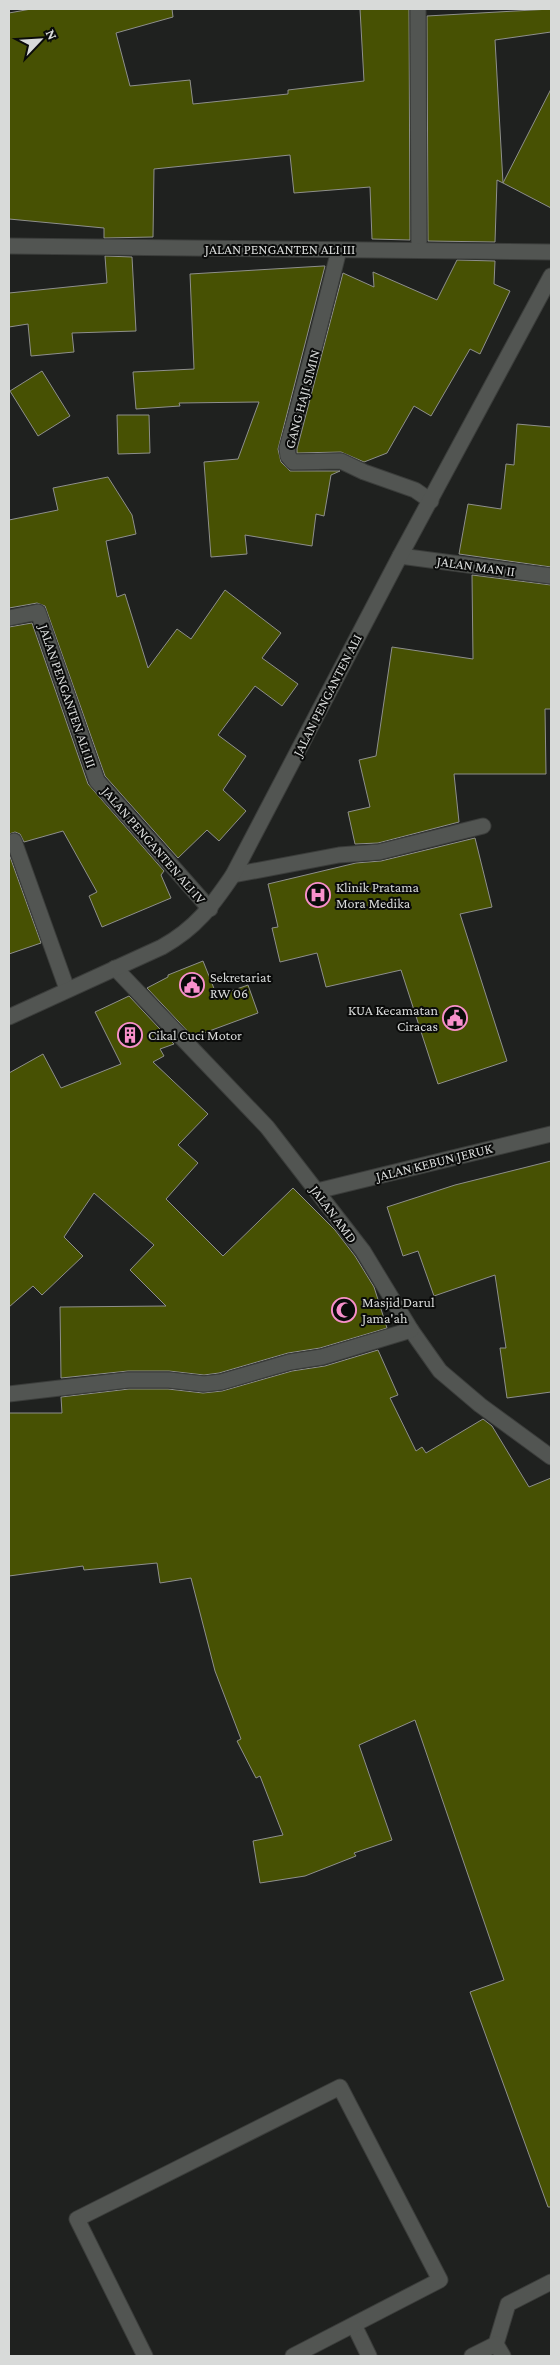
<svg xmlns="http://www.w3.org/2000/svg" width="560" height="2365" font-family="'Crimson Pro',serif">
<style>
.building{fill:#475103;stroke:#8e8f8c}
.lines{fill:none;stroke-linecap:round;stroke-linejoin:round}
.minor-casing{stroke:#3b3d3b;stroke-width:17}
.minor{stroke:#525552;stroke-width:15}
.labels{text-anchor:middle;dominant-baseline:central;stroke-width:4;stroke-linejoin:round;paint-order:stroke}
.street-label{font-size:14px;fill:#d8dad9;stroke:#0a0b0a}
.poi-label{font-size:14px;fill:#d8dad9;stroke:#0a0b0a;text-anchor:start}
</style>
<rect width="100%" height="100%" fill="#1f211f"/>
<g class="building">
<polygon points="31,9 172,9 173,17 116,33 130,86 190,80 193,104 288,94 288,90 364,81 360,9 409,9 410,240 372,239 370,187 294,193 290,155 154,169 153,237 104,238 104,228 9,219 9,13"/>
<polygon points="551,9 551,32 495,40 503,183 497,180 495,242 428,241 427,16"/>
<polygon points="551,89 551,208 503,183"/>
<polygon points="105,256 132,257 136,331 72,333 74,352 31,356 28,324 9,327 9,293 107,283"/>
<polygon points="457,260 495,261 494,284 510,291 480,354 470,349 431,416 414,406 387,453 364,462 341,452 297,453 297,449 343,273 374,287 373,272 437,300"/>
<polygon points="323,266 325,266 278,449 281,462 290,471 340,471 331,475 324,516 316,514 312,546 245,535 247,554 211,557 204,462 238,459 259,402 179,403 180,406 136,409 133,372 194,369 190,274"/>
<polygon points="42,371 70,416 38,436 10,391"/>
<polygon points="117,415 149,415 150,453 118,454"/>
<polygon points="517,424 551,427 551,567 459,554 468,504 501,509 506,464 514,465"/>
<polygon points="108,477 132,515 136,534 106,541 117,597 125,594 148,668 177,629 191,639 225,590 281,633 262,658 298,684 282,706 255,686 218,735 246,756 223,790 246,811 219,841 207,830 178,858 105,776 45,606 37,603 9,608 9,520 58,510 53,488"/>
<polygon points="472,575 551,585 551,709 545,709 546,774 454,774 459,822 378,843 355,844 348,812 370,807 359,760 376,756 392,647 473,659"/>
<polygon points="32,623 88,784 164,871 161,875 171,898 102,927 89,896 97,892 63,831 24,842 20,834 15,832 9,834 9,627"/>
<polygon points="475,838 492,907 460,914 507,1061 438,1084 401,970 326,987 317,953 280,962 272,928 278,927 268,884 356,863 381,861"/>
<polygon points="9,854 41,943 9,954"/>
<polygon points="203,961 217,996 248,985 258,1013 193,1037 147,988 168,977 168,975"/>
<polygon points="129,996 174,1044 160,1049 164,1056 153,1062 208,1114 178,1145 198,1163 166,1199 223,1256 293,1188 335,1230 355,1256 374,1287 387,1328 320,1348 288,1353 219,1373 204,1375 169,1371 128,1371 61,1378 60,1307 166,1306 130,1270 154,1245 94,1193 64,1237 83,1256 42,1295 33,1286 9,1307 9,1073 43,1054 61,1088 121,1064 95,1012"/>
<polygon points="551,1161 551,1392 507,1398 500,1348 506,1348 495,1275 434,1296 418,1251 403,1256 387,1207 455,1185"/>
<polygon points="378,1350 398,1395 390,1398 416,1451 422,1447 426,1453 483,1419 492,1426 529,1487 551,1478 551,2207 548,2207 470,1992 504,1980 415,1720 359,1745 392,1840 354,1853 356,1856 305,1876 260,1883 253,1841 283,1835 260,1776 256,1778 237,1741 241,1739 215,1671 191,1578 160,1583 157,1563 84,1570 83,1566 9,1576 9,1413 62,1413 61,1397 129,1389 168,1389 203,1393 222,1391 292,1371 325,1366"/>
</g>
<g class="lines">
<defs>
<g id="minor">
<polyline points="418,9 419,250"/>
<polyline points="9,246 551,252"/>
<path d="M339,250C322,317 306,382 287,448L288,456L293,462L341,461L364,472L415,490L431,501"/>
<polyline points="400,556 551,576"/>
<polyline points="9,618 38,612 97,781 210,909"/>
<polyline points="14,841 67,989"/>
<polyline points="233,875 339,855 379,852 483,826"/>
<polyline points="115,968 267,1127 363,1251 411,1330 440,1371 480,1405 551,1457"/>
<path d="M9,1017L162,947C196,928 212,906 233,875L400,556L551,276"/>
<polyline points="317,1191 551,1134"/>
<polyline points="9,1394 128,1380 169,1380 204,1384 221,1382 290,1362 322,1357 411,1330"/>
<polyline points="354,2325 369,2356"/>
<polyline points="496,2344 508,2304 551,2282"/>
<polyline points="145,2356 77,2219 340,2087 440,2280 293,2356"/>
<polyline points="472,2356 496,2344 503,2356"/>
</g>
</defs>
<use href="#minor" class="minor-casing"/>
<use href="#minor" class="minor"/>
</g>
<defs>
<symbol id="hospital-ring" viewBox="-11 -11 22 22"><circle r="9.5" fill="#0a0b0a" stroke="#f890cb" stroke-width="1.5"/><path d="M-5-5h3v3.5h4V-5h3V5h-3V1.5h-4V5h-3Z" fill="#f890cb"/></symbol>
<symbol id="civic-ring" viewBox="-11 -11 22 22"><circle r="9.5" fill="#0a0b0a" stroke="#f890cb" stroke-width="1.5"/><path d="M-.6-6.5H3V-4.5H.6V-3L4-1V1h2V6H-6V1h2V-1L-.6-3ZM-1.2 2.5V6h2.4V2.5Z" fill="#f890cb"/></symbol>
<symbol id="building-ring" viewBox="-11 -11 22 22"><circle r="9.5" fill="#0a0b0a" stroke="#f890cb" stroke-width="1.5"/><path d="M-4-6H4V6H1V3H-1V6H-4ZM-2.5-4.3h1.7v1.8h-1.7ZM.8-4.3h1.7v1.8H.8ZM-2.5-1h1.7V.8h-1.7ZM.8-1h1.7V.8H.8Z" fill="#f890cb"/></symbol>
<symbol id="mosque-ring" viewBox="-11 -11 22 22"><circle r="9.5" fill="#0a0b0a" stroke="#f890cb" stroke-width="1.5"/><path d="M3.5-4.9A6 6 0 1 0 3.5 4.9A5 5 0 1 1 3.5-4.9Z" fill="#f890cb"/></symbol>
</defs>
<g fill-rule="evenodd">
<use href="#hospital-ring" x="304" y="881" width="28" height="28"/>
<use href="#civic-ring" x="178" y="971" width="28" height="28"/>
<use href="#civic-ring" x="441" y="1004" width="28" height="28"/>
<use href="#building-ring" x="116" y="1021" width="28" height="28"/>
<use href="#mosque-ring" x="330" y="1296" width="28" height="28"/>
</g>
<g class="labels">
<g class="street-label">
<text x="280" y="249">JALAN PENGANTEN ALI III</text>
<text transform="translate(302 399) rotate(-75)">GANG HAJI SIMIN</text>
<text transform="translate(476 566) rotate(8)">JALAN MAN II</text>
<text transform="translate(327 695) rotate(-63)">JALAN PENGANTEN ALI</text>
<text transform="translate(68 696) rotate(71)">JALAN PENGANTEN ALI III</text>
<text transform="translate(154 845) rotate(49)">JALAN PENGANTEN ALI IV</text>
<text transform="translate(434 1162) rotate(-14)">JALAN KEBUN JERUK</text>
<text transform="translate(334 1214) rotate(53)">JALAN AMD</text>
</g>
<g class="poi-label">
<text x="336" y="887">Klinik Pratama<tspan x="336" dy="16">Mora Medika</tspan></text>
<text x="210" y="977">Sekretariat<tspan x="210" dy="16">RW 06</tspan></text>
<text x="438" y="1010" text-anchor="end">KUA Kecamatan<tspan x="438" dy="16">Ciracas</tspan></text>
<text x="148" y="1035">Cikal Cuci Motor</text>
<text x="362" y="1302">Masjid Darul<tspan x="362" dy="16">Jama'ah</tspan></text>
</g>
</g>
<rect width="560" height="2365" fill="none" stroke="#d8dad9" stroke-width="20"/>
<g transform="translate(40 40) rotate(65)" stroke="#0a0b0a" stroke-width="4" paint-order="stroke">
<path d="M0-4L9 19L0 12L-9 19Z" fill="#d8dad9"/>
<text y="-8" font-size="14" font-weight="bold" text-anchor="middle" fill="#d8dad9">N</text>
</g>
</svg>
